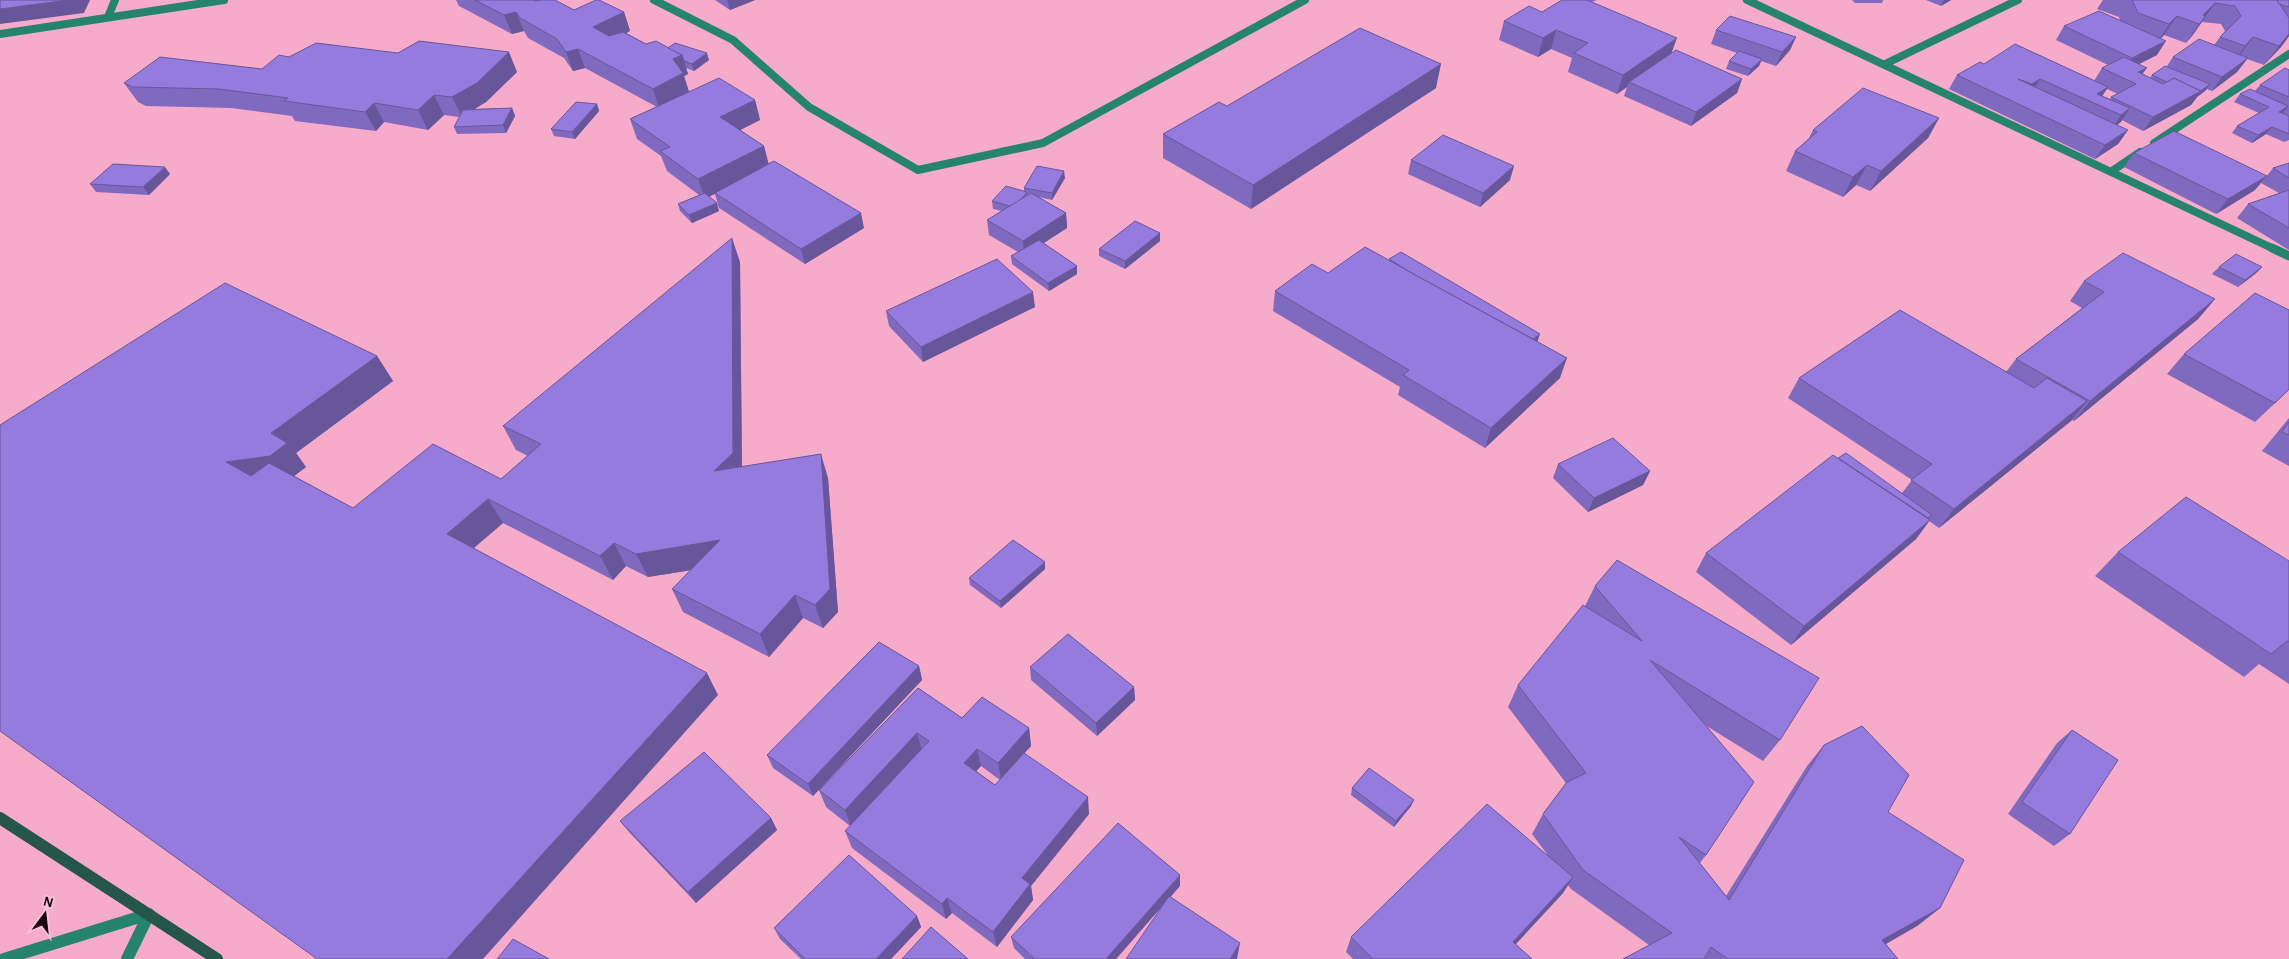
<svg xmlns="http://www.w3.org/2000/svg" width="2289" height="959" font-family="'Alegreya Sans',sans-serif">
<style>
.lines{fill:none;stroke-linecap:round;stroke-linejoin:round}
.minor-far1{stroke:#26846e;stroke-width:8}
.minor{stroke:#26846e;stroke-width:12}
.tertiary-far1{stroke:#26846e;stroke-width:8}
.tertiary{stroke:#26846e;stroke-width:9}
.secondary{stroke:#265549;stroke-width:12}
.wall{fill:#806abf;fill-rule:evenodd}
.shaded-wall{fill:#68569b}
.building{fill:#957bde;stroke:#68569b}
</style>
<rect width="100%" height="100%" fill="#f7abca"/>
<g class="lines">
<g class="minor-far1">
<polyline points="108,17 115,0"/>
<polyline points="1885,64 2018,0"/>
<polyline points="2154,143 2289,54"/>
<polyline points="2112,171 2140,152"/>
</g>
<polyline class="minor" points="4,959 149,914 127,959"/>
<g class="tertiary-far1">
<polyline points="654,0 733,40 809,107 918,170 1043,143 1305,0"/>
<polyline points="1747,0 2274,249"/>
<polyline points="0,34 224,0"/>
</g>
<polyline class="tertiary" points="2272,248 2289,256"/>
<polyline class="secondary" points="0,818 217,959"/>
</g>
<g class="wall">
<polygon points="456,0 555,0 574,10 624,12 630,31 626,33 646,44 668,48 709,60 694,71 686,68 688,74 684,76 689,92 755,100 760,120 740,130 764,146 768,164 864,228 805,264 719,208 715,194 709,196 719,211 692,223 680,211 678,204 699,195 667,171 661,156 637,139 630,119 657,107 585,68 573,71 564,58 528,38 524,31 512,34 459,6"/>
<polygon points="715,0 755,0 730,10"/>
<polygon points="1562,0 1597,0 1592,2 1672,53 1742,79 1737,93 1691,126 1624,96 1627,87 1617,94 1568,72 1572,58 1551,49 1538,57 1499,40 1504,21 1542,12"/>
<polygon points="1852,0 1883,0 1882,3 1855,3"/>
<polygon points="1926,0 1951,0 1941,6"/>
<path d="M2103,0H2289V36L2281,47L2264,65L2247,59L2237,72L2212,91L2207,89L2205,91L2197,97L2191,105L2143,131L2122,120L2117,125L2128,130L2118,144L2095,159L1949,89L1957,75L1984,64L2094,81L2102,68L2108,65L2056,40L2064,26L2120,21L2119,17L2097,9ZM2202,22L2221,24L2225,31L2220,37L2214,45L2173,57L2167,66L2152,75L2150,78L2142,74L2139,64L2157,55L2160,39L2164,35L2186,43L2192,36ZM2107,89L2118,94L2111,97L2110,99L2102,96Z"/>
<polygon points="1716,30 1796,37 1790,50 1776,66 1761,61 1759,66 1748,76 1726,69 1729,61 1737,53 1711,44"/>
<polygon points="289,57 517,72 486,102 474,109 512,108 515,116 506,133 457,134 454,127 459,117 444,115 428,130 384,122 376,131 295,121 292,116 231,108 146,106 138,102 124,83 262,69"/>
<polygon points="2289,70 2289,116 2283,113 2289,116 2289,140 2284,142 2266,134 2252,143 2232,133 2237,126 2259,113 2234,102 2240,94 2255,91 2260,85"/>
<polygon points="1436,88 1251,209 1163,158 1163,134 1227,106"/>
<polygon points="597,104 599,111 575,139 554,136 551,129"/>
<polygon points="1939,118 1928,138 1870,191 1856,185 1843,197 1786,171 1795,151 1808,140 1813,130"/>
<polygon points="2134,153 2255,190 2216,214 2124,167"/>
<polygon points="1411,160 1510,180 1480,207 1408,174"/>
<polygon points="2289,163 2289,250 2237,218 2248,204 2279,193 2261,183 2273,168"/>
<polygon points="170,174 149,195 96,192 90,184"/>
<polygon points="1065,178 1052,200 1038,197 1066,213 1067,228 1043,243 1077,266 1077,274 1049,291 1012,264 1011,256 1018,252 989,235 987,220 1002,211 993,209 992,201 1024,191 1024,188"/>
<polygon points="1160,233 1160,241 1125,269 1099,256 1099,249"/>
<polygon points="1389,259 1538,342 1560,378 1485,448 1398,395 1400,387 1273,311 1275,291 1328,273 1389,260"/>
<polygon points="740,262 742,467 828,478 838,612 823,628 803,618 769,657 683,612 672,589 691,570 648,577 626,566 613,580 503,523 474,548 718,695 0,731 377,356 393,381 296,453 306,467 294,476 353,508 501,479 528,456 516,450 503,426"/>
<polygon points="2219,267 2262,267 2255,274 2238,287 2212,274"/>
<polygon points="2084,281 2215,299 2198,319 2074,421 2072,420 1939,528 1929,521 1916,539 1791,645 1696,572 1706,553 1838,458 1902,493 1912,480 1788,398 1799,378 2006,372 2016,359 2082,308 2070,301"/>
<polygon points="1035,307 923,362 889,326 886,311"/>
<polygon points="2289,310 2289,390 2255,422 2167,374 2184,354"/>
<polygon points="2289,418 2289,466 2262,451"/>
<polygon points="1558,464 1650,471 1643,485 1588,512 1553,478"/>
<polygon points="2118,552 2289,561 2289,684 2259,664 2244,677 2095,576"/>
<polygon points="1045,569 1001,608 970,585 969,578"/>
<polygon points="1595,586 1780,740 1763,761 1705,725 1706,855 1700,863 1726,896 1807,766 1824,745 1888,812 1940,908 1917,926 1886,944 1898,959 1623,959 1649,945 1571,889 1568,885 1563,893 1515,944 1532,959 1353,959 1346,952 1351,937 1547,854 1532,834 1543,814 1566,783 1508,707 1518,685 1585,606"/>
<polygon points="919,666 922,680 813,796 773,768 767,755"/>
<polygon points="1030,667 1134,687 1135,700 1097,736 1031,680"/>
<path d="M918,688L962,718L1029,728L1031,746L1024,753L1089,814L1031,886L1033,900L997,947L952,913L946,919L852,848L845,831L850,826L826,807L819,790ZM981,766L1000,780L995,785L976,771Z"/>
<polygon points="2072,730 2070,834 2054,846 2008,814 2057,743"/>
<polygon points="1352,788 1411,806 1394,827 1351,795"/>
<polygon points="771,818 777,830 696,903 629,832 620,821"/>
<polygon points="1180,886 1170,897 1238,958 1164,903 1116,959 1025,959 1014,948 1011,937"/>
<polygon points="917,916 921,927 891,959 801,959 780,939 774,928"/>
</g>
<g class="shaded-wall">
<polygon points="68,0 90,0 84,13 0,24 0,9"/>
<polygon points="727,0 755,0 730,10"/>
<polygon points="1944,0 1951,0 1941,6"/>
<polygon points="2215,3 2192,36 2186,43 2199,24 2203,15"/>
<polygon points="516,12 524,31 512,34 504,15"/>
<polygon points="624,12 630,31 600,46 593,27"/>
<polygon points="2177,16 2164,35 2157,43 2169,24"/>
<polygon points="1556,30 1551,49 1538,57 1543,38"/>
<polygon points="2289,34 2289,36 2281,47 2264,65 2279,46"/>
<polygon points="1796,37 1790,50 1776,66 1782,52"/>
<polygon points="2253,37 2239,56 2231,65 2245,46"/>
<polygon points="1677,38 1670,57 1629,82 1627,87 1617,94 1623,75"/>
<polygon points="2166,41 2157,55 2123,72 2132,58"/>
<polygon points="578,49 585,68 573,71 566,52"/>
<polygon points="509,52 517,72 486,102 462,117 452,97"/>
<polygon points="707,53 709,60 694,71 692,64"/>
<polygon points="682,55 688,74 684,76 689,92 659,108 653,89 673,59"/>
<polygon points="2248,58 2237,72 2212,91 2222,77"/>
<polygon points="1762,59 1759,66 1748,76 1751,69"/>
<polygon points="1441,64 1436,88 1251,209 1253,185"/>
<polygon points="2147,68 2137,81 2138,72"/>
<polygon points="1742,79 1737,93 1691,126 1696,112"/>
<polygon points="2040,79 2031,93 2023,98 2032,84"/>
<polygon points="2210,84 2205,91 2197,97 2191,105 2143,131 2153,117"/>
<polygon points="2108,87 2099,101 2097,94"/>
<polygon points="434,95 444,115 428,130 418,110"/>
<polygon points="755,100 760,120 726,137 720,117"/>
<polygon points="374,103 384,122 376,131 365,112"/>
<polygon points="597,104 599,111 575,139 572,132"/>
<polygon points="2288,106 2283,113 2279,112"/>
<polygon points="512,108 515,116 506,133 503,125"/>
<polygon points="2130,108 2121,122 2112,129 2121,115"/>
<polygon points="1939,118 1928,138 1870,191 1881,171"/>
<polygon points="2272,127 2266,134 2252,143 2258,135"/>
<polygon points="2128,130 2118,144 2095,159 2105,145"/>
<polygon points="764,146 769,165 705,199 698,179"/>
<polygon points="1867,165 1856,185 1843,197 1853,177"/>
<polygon points="1514,166 1510,180 1480,207 1483,193"/>
<polygon points="165,167 170,174 149,195 143,187"/>
<polygon points="1064,171 1065,178 1052,200 1052,193"/>
<polygon points="2267,176 2255,190 2216,214 2228,199"/>
<polygon points="717,203 719,211 692,223 689,215"/>
<polygon points="861,213 864,228 805,264 801,249"/>
<polygon points="1066,213 1067,228 1024,256 1023,241"/>
<polygon points="1160,233 1160,241 1125,269 1125,261"/>
<polygon points="732,238 740,262 742,477 714,471"/>
<polygon points="1077,266 1077,274 1049,291 1048,283"/>
<polygon points="2262,267 2255,274 2238,287 2245,280"/>
<polygon points="1033,292 1035,307 923,362 921,347"/>
<polygon points="2215,299 2198,319 2074,421 2090,401"/>
<polygon points="1540,334 1535,349 1528,343"/>
<polygon points="377,356 393,381 296,453 306,467 289,480 246,486 226,462 271,433"/>
<polygon points="1567,358 1560,378 1485,448 1491,428"/>
<polygon points="2087,401 2071,421 1939,528 1954,509"/>
<polygon points="821,454 828,478 838,612 823,628 815,605"/>
<polygon points="1650,471 1643,485 1588,512 1594,498"/>
<polygon points="488,499 503,523 463,557 447,534"/>
<polygon points="1930,520 1916,539 1791,645 1804,626"/>
<polygon points="720,540 730,564 648,577 636,554"/>
<polygon points="614,543 626,566 613,580 600,556"/>
<polygon points="1045,562 1045,569 1001,608 1000,601"/>
<polygon points="795,595 803,618 769,657 760,634"/>
<polygon points="919,666 922,680 813,796 808,784"/>
<polygon points="707,673 718,695 483,959 447,959"/>
<polygon points="1134,687 1135,700 1097,736 1096,723"/>
<polygon points="1029,728 1031,746 1001,780 998,763"/>
<polygon points="917,733 922,751 851,827 845,810"/>
<polygon points="977,749 981,766 968,780 964,763"/>
<polygon points="1088,797 1089,814 1031,886 1033,900 997,947 993,932 1022,878"/>
<polygon points="1414,800 1411,806 1394,827 1396,821"/>
<polygon points="771,818 777,830 696,903 688,892"/>
<polygon points="1180,875 1180,886 1116,959 1106,959"/>
<polygon points="1573,877 1563,893 1504,957 1513,942"/>
<polygon points="947,898 952,913 946,919 942,904"/>
<polygon points="1940,908 1917,926 1861,958 1882,940"/>
<polygon points="917,916 921,927 891,959 876,959"/>
<polygon points="1240,943 1237,959 1230,959"/>
</g>
<g class="building">
<polygon points="0,0 68,0 0,9"/>
<polygon points="475,0 534,0 536,1 541,0 555,0 574,10 596,0 599,0 624,12 593,27 609,36 623,32 646,44 656,41 682,55 673,59 683,73 653,89 578,49 566,52 557,39 520,18 516,12 504,15"/>
<polygon points="1562,0 1587,0 1677,38 1623,75 1574,53 1588,43 1556,30 1543,38 1504,21 1529,6 1542,12"/>
<polygon points="2132,0 2277,0 2289,18 2289,34 2279,46 2253,37 2245,46 2220,37 2241,16 2235,6 2215,3 2203,15 2205,17 2199,24 2177,16 2169,24 2138,13"/>
<polygon points="2277,0 2289,0 2289,7 2279,4"/>
<polygon points="2099,11 2166,41 2132,58 2064,26"/>
<polygon points="1730,16 1796,37 1782,52 1716,30"/>
<polygon points="1360,28 1441,64 1253,185 1163,134 1219,102 1227,106"/>
<polygon points="2199,39 2248,58 2222,77 2173,57"/>
<polygon points="419,41 509,52 477,83 452,97 434,95 418,110 374,103 365,112 284,101 288,98 219,89 133,87 124,83 160,57 262,69 279,55 289,57 316,43 398,53"/>
<polygon points="675,43 707,53 692,64 684,61 682,55 668,48"/>
<polygon points="2015,44 2108,87 2097,94 2130,108 2121,115 2040,79 2032,84 2018,79 2128,130 2105,145 1957,75 1980,62 1984,64"/>
<polygon points="1676,50 1742,79 1696,112 1629,82"/>
<polygon points="1739,51 1762,59 1751,69 1729,61"/>
<polygon points="2124,57 2147,68 2138,72 2163,84 2174,78 2201,91 2153,117 2111,97 2136,84 2102,68"/>
<polygon points="2165,66 2210,84 2201,91 2174,78 2167,82 2152,75"/>
<polygon points="2285,68 2289,70 2289,97 2260,85"/>
<polygon points="719,78 755,100 720,117 764,146 698,179 660,151 670,147 630,119"/>
<polygon points="1863,88 1939,118 1881,171 1867,165 1853,177 1795,151 1817,132 1813,130"/>
<polygon points="2250,89 2288,106 2279,112 2289,116 2289,134 2272,127 2258,135 2237,126 2269,107 2240,94"/>
<polygon points="576,102 597,104 572,132 551,129"/>
<polygon points="512,108 503,125 454,127 463,110"/>
<polygon points="2174,131 2267,176 2228,199 2134,153"/>
<polygon points="1443,135 1514,166 1483,193 1411,160"/>
<polygon points="774,161 861,213 801,249 715,193"/>
<polygon points="2289,163 2289,178 2273,168"/>
<polygon points="113,164 165,167 143,187 90,184"/>
<polygon points="1037,166 1064,171 1052,193 1024,188"/>
<polygon points="1006,186 1027,192 1021,200 1010,206 992,201"/>
<polygon points="2289,190 2289,228 2248,204"/>
<polygon points="705,193 717,203 689,215 678,204"/>
<polygon points="1031,193 1066,213 1023,241 987,220"/>
<polygon points="1135,221 1160,233 1125,261 1099,249"/>
<polygon points="732,238 733,453 714,471 821,454 830,589 815,605 795,595 760,634 672,589 720,540 636,554 614,543 600,556 488,499 447,534 707,673 447,959 317,959 0,731 0,425 225,283 377,356 271,433 287,443 270,456 226,462 251,476 269,463 353,508 433,444 501,479 541,444 503,426"/>
<polygon points="1039,240 1077,266 1048,283 1011,256"/>
<polygon points="1365,247 1567,358 1491,428 1403,375 1409,370 1275,291 1312,264 1328,273"/>
<polygon points="1401,252 1540,334 1533,339 1408,271 1389,259"/>
<polygon points="2123,253 2215,299 2090,401 2016,359 2104,292 2084,281"/>
<polygon points="2236,254 2262,267 2245,280 2219,267"/>
<polygon points="997,259 1033,292 921,347 886,311"/>
<polygon points="2255,293 2289,310 2289,389 2275,403 2184,354"/>
<polygon points="1900,310 2034,388 2047,378 2087,401 1954,509 1911,480 1932,464 1799,378"/>
<polygon points="2289,422 2289,435 2282,432"/>
<polygon points="1613,438 1650,471 1594,498 1558,464"/>
<polygon points="1846,453 1932,515 1928,518 1838,458"/>
<polygon points="1833,455 1930,520 1804,626 1706,553"/>
<polygon points="2186,497 2289,561 2289,642 2287,641 2271,654 2118,552"/>
<polygon points="1013,540 1045,562 1000,601 969,578"/>
<polygon points="1617,560 1819,678 1780,740 1650,660 1754,782 1706,855 1679,837 1729,900 1824,745 1862,726 1909,775 1888,812 1964,860 1940,908 1882,940 1898,959 1728,959 1711,947 1704,959 1623,959 1672,933 1583,870 1543,814 1567,782 1586,773 1518,685 1583,605 1642,641 1595,586"/>
<polygon points="1068,634 1134,687 1096,723 1030,667"/>
<polygon points="879,642 919,666 808,784 767,755"/>
<polygon points="918,688 962,718 982,697 1029,728 998,763 977,749 964,763 995,785 1024,753 1088,797 1022,878 1030,884 993,932 947,898 942,904 845,831 929,741 917,733 845,810 819,790"/>
<polygon points="2072,730 2118,760 2070,834 2022,802"/>
<polygon points="704,752 771,818 688,892 620,821"/>
<polygon points="1369,768 1414,800 1396,821 1352,788"/>
<polygon points="1487,804 1573,877 1513,942 1532,959 1373,959 1351,937"/>
<polygon points="1118,823 1180,875 1106,959 1035,959 1011,937"/>
<polygon points="849,855 917,916 876,959 805,959 774,928"/>
<polygon points="1169,896 1240,943 1230,959 1126,959"/>
<polygon points="931,927 968,959 902,959"/>
<polygon points="513,939 549,959 497,959"/>
</g>
<g transform="translate(45 914) rotate(15)" stroke="#fcbed6" stroke-width="4" paint-order="stroke">
<path d="M0-4L9 19L0 12L-9 19Z" fill="#1a030d"/>
<text y="-8" font-size="14" font-weight="bold" text-anchor="middle" fill="#1a030d">N</text>
</g>
</svg>
